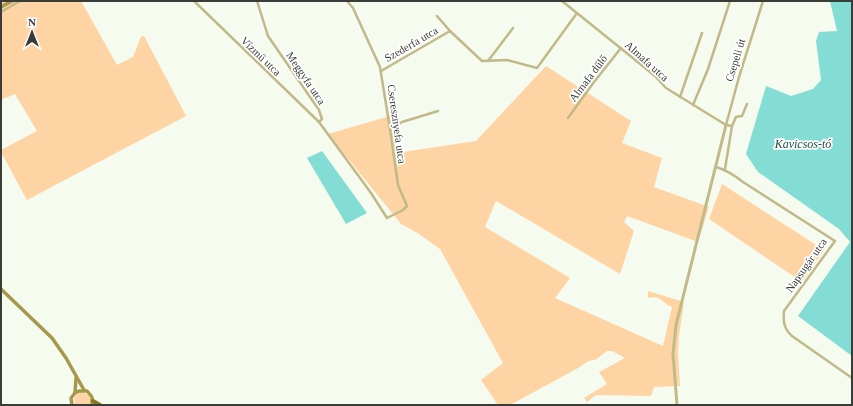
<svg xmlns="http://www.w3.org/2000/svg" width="853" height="406" font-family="'Times New Roman',serif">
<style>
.green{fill:#fed4a4}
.water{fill:#84ddd4}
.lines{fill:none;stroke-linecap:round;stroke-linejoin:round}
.minor{stroke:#c1b988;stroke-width:2.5}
.tertiary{stroke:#c1b988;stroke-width:3}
.secondary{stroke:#a6994b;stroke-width:3.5}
.trunk{stroke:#867816;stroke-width:4}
.labels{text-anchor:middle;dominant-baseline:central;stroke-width:3.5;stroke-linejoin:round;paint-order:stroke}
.street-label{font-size:11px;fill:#3a3c37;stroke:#fff}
.water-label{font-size:12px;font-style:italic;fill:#234c48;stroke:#fff}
</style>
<rect width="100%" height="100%" fill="#f5fbee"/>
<g class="green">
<polygon points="1,1 81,1 117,65 133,57 141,37 144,36 186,116 27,200 2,154 1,154 1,150 37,131 15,94 1,100"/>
<path d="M546,66L631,121L622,143L662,158L654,187L709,207L698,242L627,216L624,222L634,231L620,274L496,201L485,227L570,278L555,298L663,346L672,307C661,303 662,295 648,298V291L684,302L679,335L678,354L680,386L654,387L651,396L596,395L587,402L584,398L607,384L599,372L625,358L612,351H607L595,360L588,361L580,367L510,405H498L481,380L503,363L440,249L416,232L401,224L328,134L390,116L396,153L476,141Z"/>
<polygon points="722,184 824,250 802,282 709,219"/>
<path d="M81,392C88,393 92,398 90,405H75L74,398L78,393Z"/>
</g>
<g class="water">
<polygon points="830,1 852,1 852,356 798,316 850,242 839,229 758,172 746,154 766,86 791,96 813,89 821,80 816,41 819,32 837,31"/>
<polygon points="322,151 367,213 346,224 307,158"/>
</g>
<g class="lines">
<g class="minor">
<polyline points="194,1 319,122 371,193 387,218 403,210 407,206 398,185 390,129 380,67 353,8 347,1"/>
<polyline points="257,1 268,36 319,110 322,119 319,122"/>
<polyline points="562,1 639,63 655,76 666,88 726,125 732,126 725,169"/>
<polyline points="1,12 20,1"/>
<polyline points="437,16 450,31"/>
<polyline points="488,61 513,28"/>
<polyline points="381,71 450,31 482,61 507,60 537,68 577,13"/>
<polyline points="680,97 702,33"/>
<polyline points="693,105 708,69 730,1"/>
<polyline points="568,118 594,82 621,48"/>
<polyline points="726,125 739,77 763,1"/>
<polyline points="732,126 736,117 742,116 747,104"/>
<polyline points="390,129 402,122 438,111"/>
<path d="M716,167C727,170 734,175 743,182L835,241L784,311C783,322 784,329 792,336L852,378"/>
</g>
<polyline class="tertiary" points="677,405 673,354 676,325 726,125"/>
<g class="secondary">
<polyline points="1,7 12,1"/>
<polyline points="1,289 52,338 66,358 84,390"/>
<polyline points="75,393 79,391 87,391 92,397 92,405"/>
<polyline points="72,405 71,398 75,393 76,378"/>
</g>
<polyline class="trunk" points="93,401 100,405"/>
</g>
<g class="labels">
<g class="street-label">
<text transform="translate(411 44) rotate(-30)">Szederfa utca</text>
<text transform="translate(261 56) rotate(44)">Vízmű utca</text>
<text transform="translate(735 60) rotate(-73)">Csepeli út</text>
<text transform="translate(647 61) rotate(42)">Almafa utca</text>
<text transform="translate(306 78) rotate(56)">Meggyfa utca</text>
<text transform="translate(588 78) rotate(-53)">Almafa dűlő</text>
<text transform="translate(397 124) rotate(82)">Cseresznyefa utca</text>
<text transform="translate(806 265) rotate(-55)">Napsugár utca</text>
</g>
<g class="water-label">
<text x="803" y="144">Kavicsos-tó</text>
</g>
</g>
<rect width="853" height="406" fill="none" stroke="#3a3c37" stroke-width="4"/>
<g transform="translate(32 32)" stroke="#ffffff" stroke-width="3" paint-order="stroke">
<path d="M0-3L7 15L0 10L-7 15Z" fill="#3a3c37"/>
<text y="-6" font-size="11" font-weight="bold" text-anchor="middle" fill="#3a3c37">N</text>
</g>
</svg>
